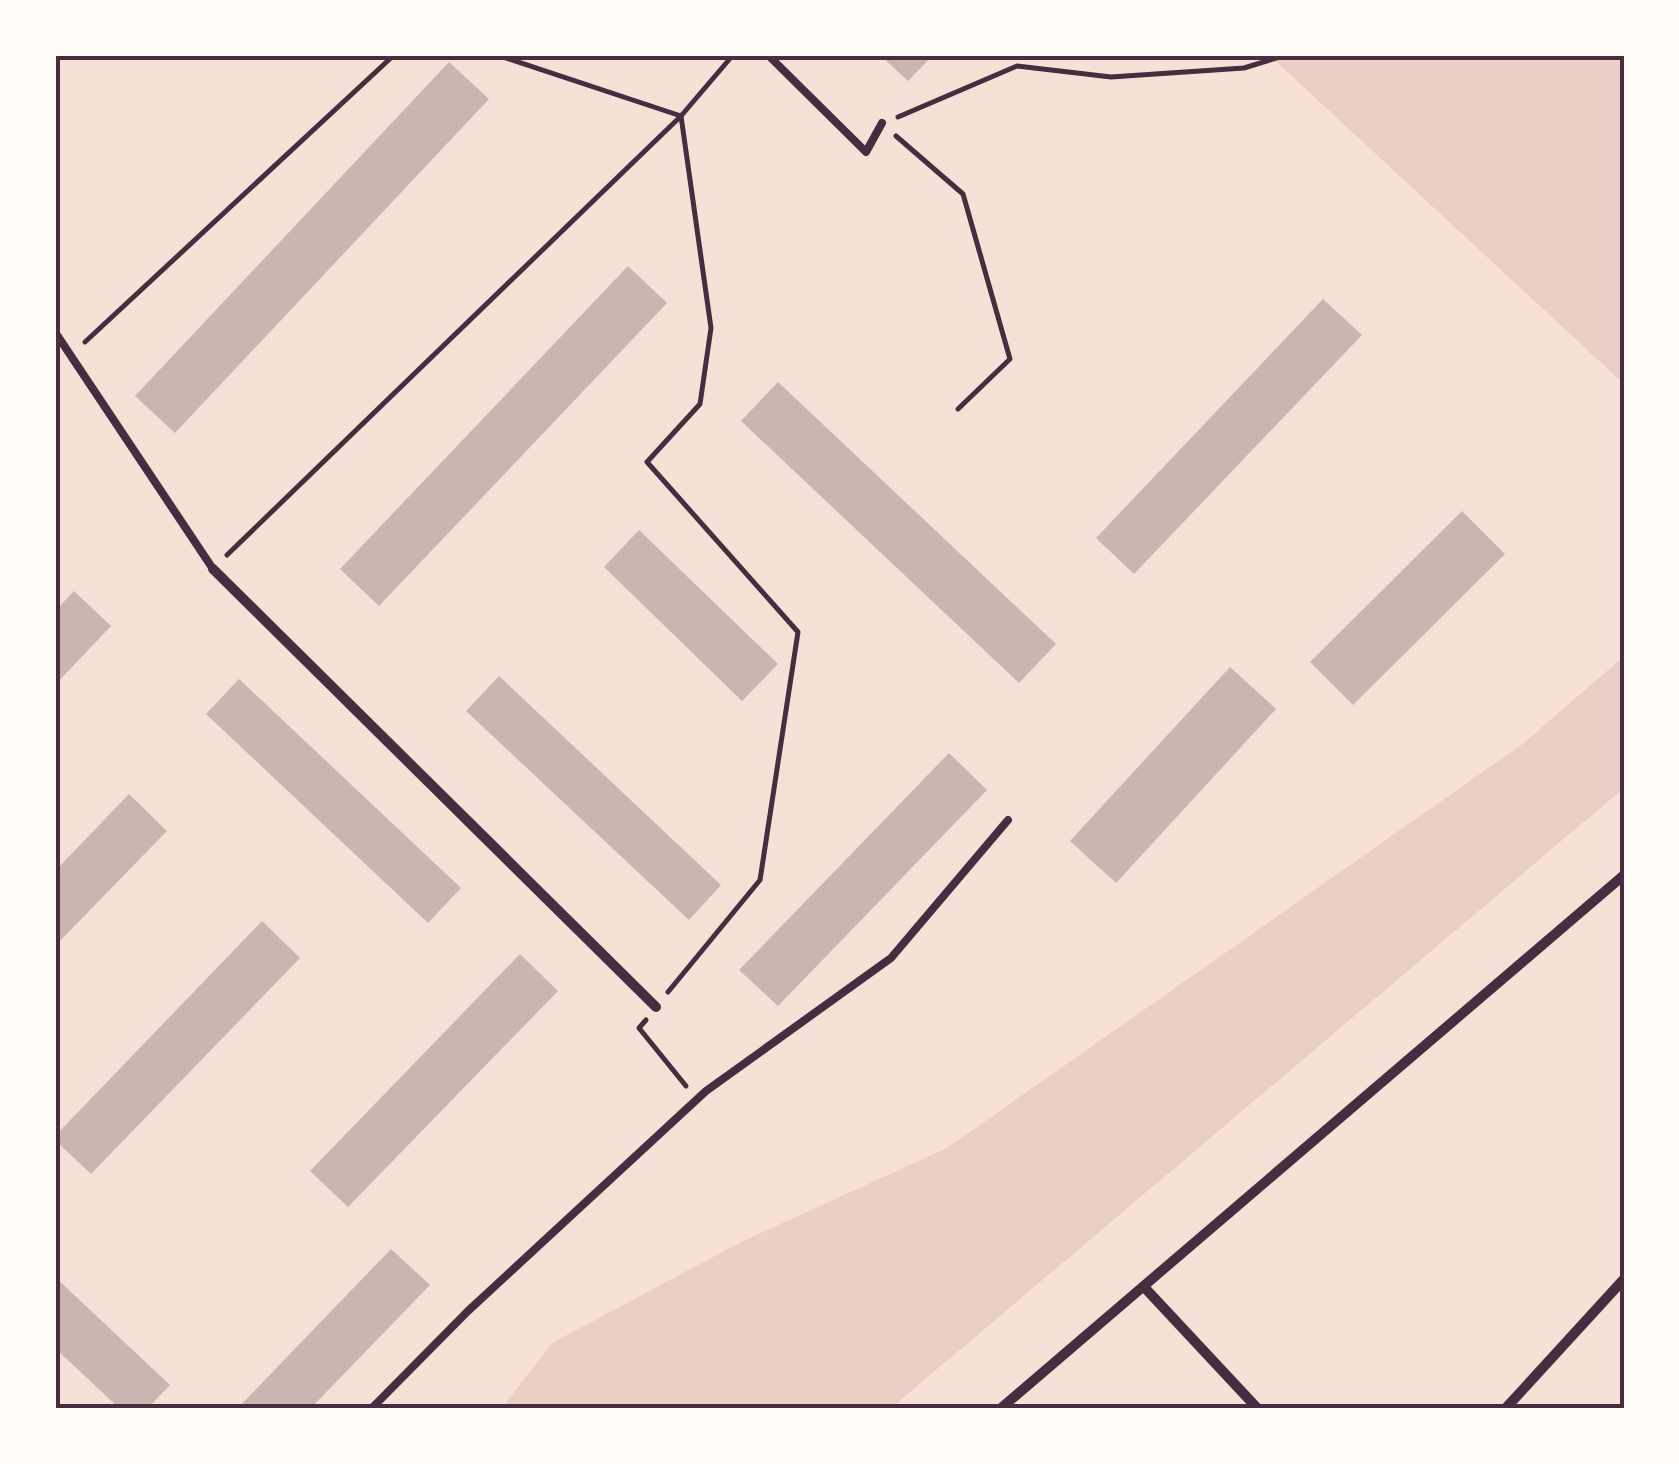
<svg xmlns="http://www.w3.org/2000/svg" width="1679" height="1464" font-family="'Nunito Sans',sans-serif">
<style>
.green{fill:#ebcfc5}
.building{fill:#ccb4b1}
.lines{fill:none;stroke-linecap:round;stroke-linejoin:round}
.path{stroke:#4a2c40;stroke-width:5}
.service{stroke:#4a2c40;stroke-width:8}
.minor{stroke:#4a2c40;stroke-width:10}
.neatline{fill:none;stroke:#4a2c40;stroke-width:4}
</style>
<rect width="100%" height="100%" fill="#f7e1d7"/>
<g class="green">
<polygon points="1269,55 1624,55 1624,384"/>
<polygon points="1624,656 1624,788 890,1409 501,1409 552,1343 741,1242 947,1148 1524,743"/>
</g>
<g class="building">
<polygon points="880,55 933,55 908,81"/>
<polygon points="449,62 489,99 175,433 135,396"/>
<polygon points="628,266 667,303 379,606 340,569"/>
<polygon points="1323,299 1362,335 1134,574 1096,538"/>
<polygon points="778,382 1056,644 1019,683 741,421"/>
<polygon points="1462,511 1505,554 1353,705 1310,662"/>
<polygon points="639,530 778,664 742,701 604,567"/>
<polygon points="74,591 111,626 55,685 55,611"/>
<polygon points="1230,667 1276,709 1116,883 1070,841"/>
<polygon points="499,676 721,885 689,920 466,711"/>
<polygon points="239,679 461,888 428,923 206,714"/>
<polygon points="949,753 987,790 778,1006 739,970"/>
<polygon points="129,794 167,831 55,946 55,871"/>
<polygon points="262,921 300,958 91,1174 55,1140 55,1136"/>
<polygon points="520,954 558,991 348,1207 310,1171"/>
<polygon points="391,1249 430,1285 310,1409 237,1409"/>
<polygon points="55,1277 170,1385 147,1409 120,1409 55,1348"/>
</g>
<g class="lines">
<g class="path">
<polyline points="497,55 681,116 711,328 700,404 647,462 798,632 760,880 668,992"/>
<polyline points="898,117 1017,66 1111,77 1244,68 1286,55"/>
<polyline points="896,136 963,194 1010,359 958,409"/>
<polyline points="85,342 394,55"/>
<polyline points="227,555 681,116 733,55"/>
<polyline points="646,1020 639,1028 686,1086"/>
</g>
<g class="service">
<polyline points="768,55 866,152 882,123"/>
<polyline points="55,332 213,569"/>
<polyline points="371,1409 468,1311 706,1091 891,958 1008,820"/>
</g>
<g class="minor">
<polyline points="213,569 656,1007"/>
<polyline points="1145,1288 1258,1409"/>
<polyline points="1000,1409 1624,875"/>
<polyline points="1505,1409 1624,1279"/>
</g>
</g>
<rect width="1679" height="1464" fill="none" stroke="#fffaf5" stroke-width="115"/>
<rect x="58" y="58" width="1564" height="1348" class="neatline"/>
</svg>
